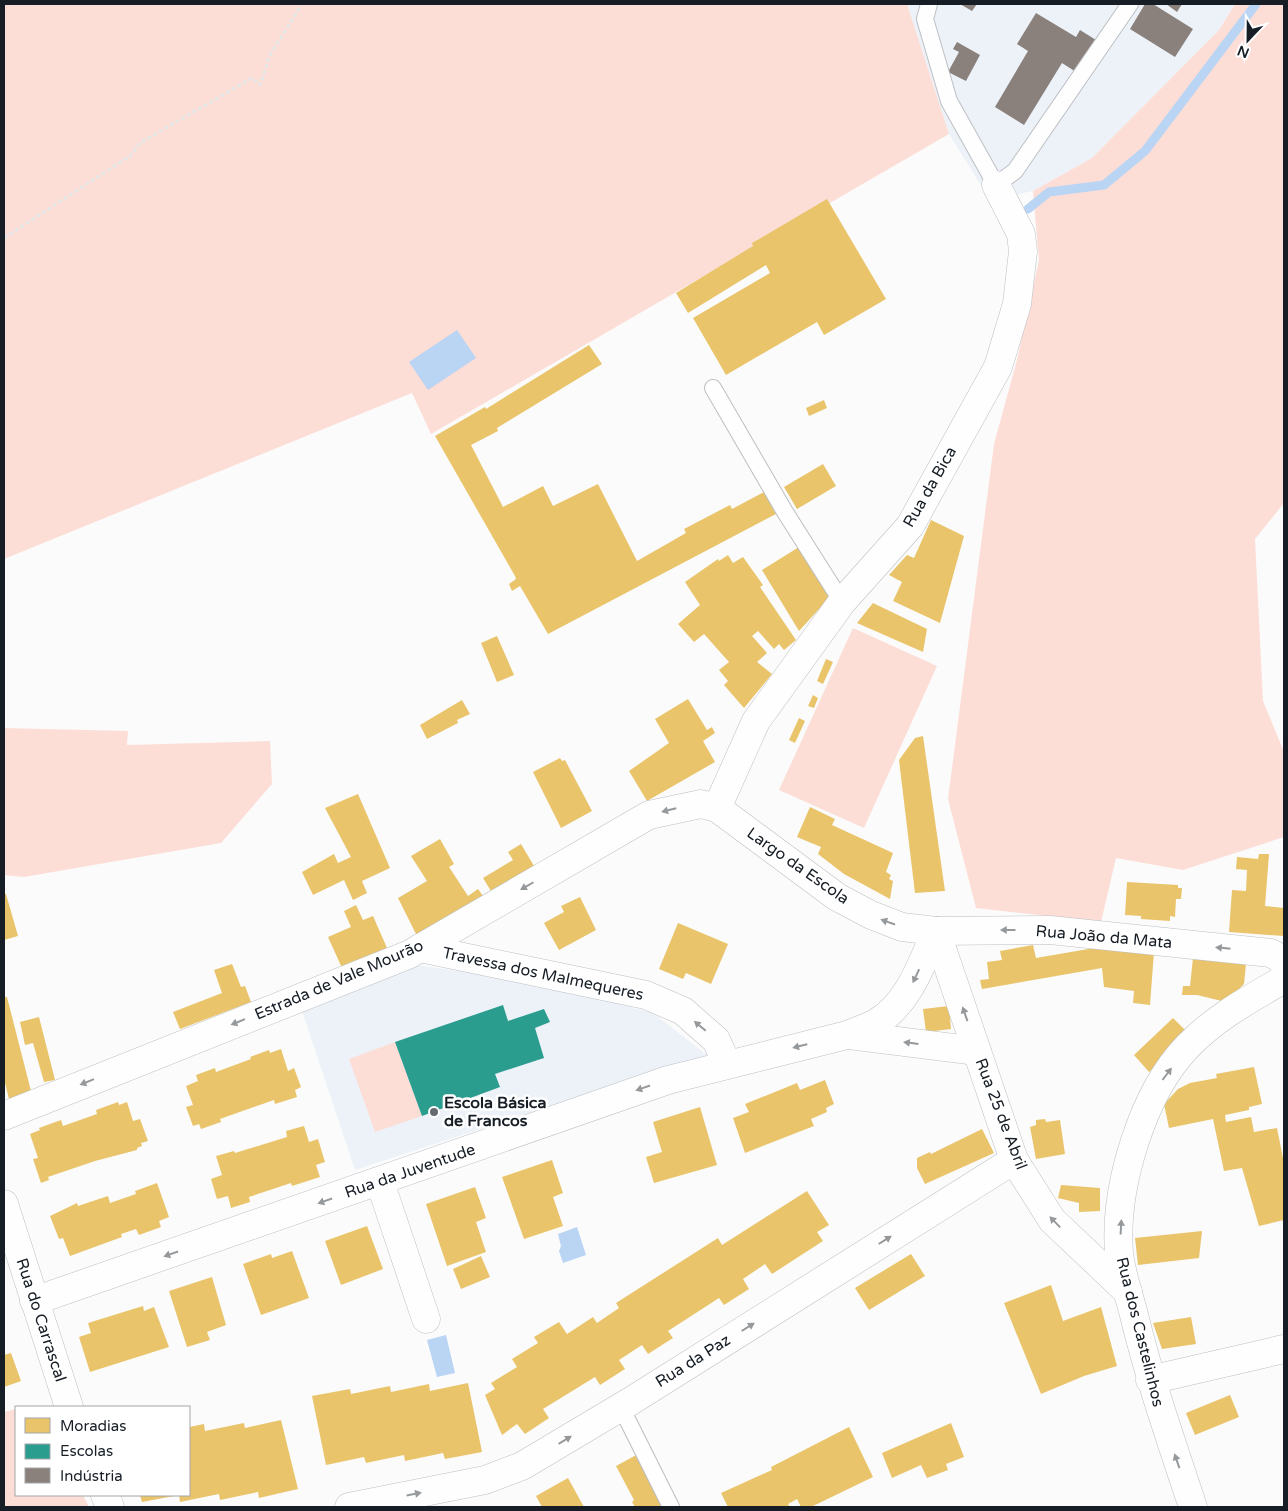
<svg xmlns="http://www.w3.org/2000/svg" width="1288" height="1511" font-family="'Varela Round',sans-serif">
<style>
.built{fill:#edf2f9}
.green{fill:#fcded7}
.water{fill:#bad4f4}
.homes{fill:#e9c46a}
.schools{fill:#2a9d8f}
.industry{fill:#8a817c}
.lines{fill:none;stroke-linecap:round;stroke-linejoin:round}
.stream{stroke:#bad4f4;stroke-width:9}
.service-casing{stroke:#bcbfc3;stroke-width:18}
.minor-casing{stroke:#bcbfc3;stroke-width:29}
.tertiary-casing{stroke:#bcbfc3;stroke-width:29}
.path{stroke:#e6e7e7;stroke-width:3;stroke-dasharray:4 2.5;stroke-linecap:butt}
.service{stroke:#fefefe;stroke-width:16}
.minor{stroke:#fefefe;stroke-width:28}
.tertiary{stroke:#fefefe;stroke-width:28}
.oneway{fill:#96999c}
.poi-dot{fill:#666b70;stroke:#fff;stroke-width:2}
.labels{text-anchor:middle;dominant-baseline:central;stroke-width:5;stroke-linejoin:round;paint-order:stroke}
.street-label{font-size:16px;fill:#161d25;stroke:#fff}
.poi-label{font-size:16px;font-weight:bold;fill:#161d25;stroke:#fff;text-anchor:start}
</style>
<rect width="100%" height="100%" fill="#fbfbfb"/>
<g class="built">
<polygon points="907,4 1235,4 1219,30 1092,158 1033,191 990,200 949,134"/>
<polygon points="416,965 487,975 574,992 653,1013 707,1055 355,1170 302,1011"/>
</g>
<g class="green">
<polygon points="4,4 907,4 949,134 431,434 412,393 4,559"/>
<polygon points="1235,4 1284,4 1284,503 1255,539 1263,701 1284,752 1284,837 1183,870 1116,858 1101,922 976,908 948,799 994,444 1017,360 1039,260 1033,191 1092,158 1219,30"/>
<polygon points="853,628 937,666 864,828 779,790"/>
<polygon points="4,728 128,731 127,745 270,741 272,784 221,843 24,877 4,875"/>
<polygon points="395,1042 422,1116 375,1132 349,1059"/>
<polygon points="16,1409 16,1495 83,1495 89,1507 4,1507 4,1412"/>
</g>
<g class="water">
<polygon points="457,330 476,358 428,390 409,362"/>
<polygon points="577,1227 586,1255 563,1263 559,1251 561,1246 558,1234"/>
<polygon points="446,1335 455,1373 437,1377 427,1340"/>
</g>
<g class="homes">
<polygon points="827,199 886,299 824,335 817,322 726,375 693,318 770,273 766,265 688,313 676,293 753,246 752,243 766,235"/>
<polygon points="589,345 602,364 497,428 498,431 471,445 503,507 543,486 553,506 598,484 637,561 686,533 684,529 730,505 732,509 764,492 776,514 548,634 520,586 512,591 509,584 516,579 515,576 435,436 485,407 486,409"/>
<polygon points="824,400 827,408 809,416 806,408"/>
<polygon points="823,464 836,486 797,509 784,487"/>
<polygon points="931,520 964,536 940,623 893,601 902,582 889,575 907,555 914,558"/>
<polygon points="799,547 830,597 799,631 762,570"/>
<polygon points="728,555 733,563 743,557 763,585 760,587 796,640 784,650 779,644 774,649 758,631 752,636 767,653 757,662 772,674 744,708 724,685 728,681 719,670 729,662 704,634 694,642 678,624 700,605 685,582 718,559 719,561"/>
<polygon points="873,603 927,629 923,652 857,623"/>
<polygon points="497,636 514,675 497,682 481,643"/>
<polygon points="826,659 833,662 823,684 817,681"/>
<polygon points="813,695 818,698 814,708 808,706"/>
<polygon points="688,699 707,730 712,727 715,733 703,741 715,762 647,801 629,771 669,743 655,719"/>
<polygon points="462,700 470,714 457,720 458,723 427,739 420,725"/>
<polygon points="799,718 805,721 795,743 789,740"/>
<polygon points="923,736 945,891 915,893 899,760 915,738"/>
<polygon points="560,758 562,761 565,760 592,811 561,828 533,772"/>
<polygon points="358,794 390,868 362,881 367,893 353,900 344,880 313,895 302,872 334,854 338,863 351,857 325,808"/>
<polygon points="810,807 835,819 832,825 893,853 886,872 891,875 889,879 893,881 890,899 844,874 818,854 821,847 797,837"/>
<polygon points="440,839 454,864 449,867 468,896 478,889 483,896 417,936 398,898 427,881 411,856"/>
<polygon points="521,844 534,866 491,891 483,878 513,860 508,852"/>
<polygon points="1259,854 1269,854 1265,906 1284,908 1284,936 1229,932 1232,890 1246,891 1247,870 1236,869 1237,857 1258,859"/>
<polygon points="1127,882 1178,885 1178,888 1182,888 1181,899 1176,899 1175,917 1170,916 1170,921 1141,919 1141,916 1125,915"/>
<polygon points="4,894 6,894 18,936 4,940"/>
<polygon points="580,897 596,930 559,950 544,923 564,912 561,906"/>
<polygon points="356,905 363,920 373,916 387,948 342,968 328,937 351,927 344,911"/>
<polygon points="678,923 728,944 711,984 686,973 683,979 659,969"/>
<polygon points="1033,945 1036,958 1100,947 1154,952 1150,1005 1133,1003 1134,991 1104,987 1102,968 982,989 980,980 989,979 987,962 1002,960 1000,951"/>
<polygon points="1193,958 1246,964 1244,984 1226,1002 1197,995 1182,995 1183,986 1190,986"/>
<polygon points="232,964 241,987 245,986 251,1002 180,1029 173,1012 222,993 214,970"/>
<polygon points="4,997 7,997 31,1091 9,1099 4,1079"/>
<polygon points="949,1006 951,1029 926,1032 923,1009"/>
<polygon points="39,1017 55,1080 44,1082 33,1043 25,1045 20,1022"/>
<polygon points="1173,1018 1190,1035 1149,1072 1134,1055"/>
<polygon points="281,1049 288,1071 294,1068 301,1087 295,1090 297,1097 275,1104 274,1100 220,1119 221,1122 201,1129 199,1124 193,1126 186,1107 193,1105 186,1086 198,1081 196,1075 215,1068 216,1072 251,1059 250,1057 269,1050 270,1053"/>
<polygon points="1254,1067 1262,1104 1249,1107 1249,1110 1225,1115 1226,1122 1251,1117 1254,1132 1277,1128 1284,1163 1284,1220 1259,1226 1242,1168 1224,1171 1213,1119 1169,1128 1164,1104 1178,1089 1190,1083 1217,1078 1216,1074"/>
<polygon points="825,1080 834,1104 826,1108 827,1112 811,1119 814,1126 745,1153 733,1118 749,1112 745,1104 797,1083 800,1090"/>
<polygon points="118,1102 119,1105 127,1102 133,1121 140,1119 148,1141 141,1143 142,1146 137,1148 137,1150 95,1161 48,1177 49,1180 41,1183 33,1159 38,1158 30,1134 40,1130 39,1128 61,1120 63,1126 97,1114 96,1110"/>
<polygon points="700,1107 717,1165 654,1183 646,1157 662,1152 653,1122"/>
<polygon points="1045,1119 1046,1122 1060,1120 1065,1154 1036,1159 1030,1127 1036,1125 1036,1120"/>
<polygon points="304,1126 309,1142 318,1139 325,1162 316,1165 320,1177 292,1186 291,1183 249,1197 250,1202 231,1208 228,1196 217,1199 211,1179 222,1175 216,1156 234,1151 235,1153 287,1137 286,1131"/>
<polygon points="982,1129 994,1153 925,1184 917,1168 917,1158 930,1152 931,1154"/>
<polygon points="552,1160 563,1193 553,1197 563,1226 524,1239 502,1177"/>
<polygon points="157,1183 169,1217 159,1221 161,1227 139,1235 136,1229 121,1234 122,1237 70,1256 63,1238 59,1239 50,1216 77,1203 78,1206 108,1196 110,1203 136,1194 135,1191"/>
<polygon points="1061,1185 1100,1188 1100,1211 1079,1212 1079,1203 1058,1198"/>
<polygon points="475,1187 486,1218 476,1222 486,1252 447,1266 426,1204"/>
<polygon points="807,1191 829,1225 817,1232 823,1241 772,1274 765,1264 743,1279 749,1289 724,1305 719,1298 668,1331 673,1338 648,1354 642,1345 619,1360 625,1369 600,1385 595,1377 543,1409 549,1418 525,1434 517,1424 502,1435 485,1395 495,1389 491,1383 517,1367 512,1359 538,1343 534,1337 559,1322 567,1334 593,1317 597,1323 619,1308 616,1303 718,1238 722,1245"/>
<polygon points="367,1226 383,1269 341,1285 325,1241"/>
<polygon points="1202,1231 1199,1258 1138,1265 1135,1238"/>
<polygon points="292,1251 309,1298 261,1315 243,1264 271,1254 272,1258"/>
<polygon points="911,1254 925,1276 869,1310 855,1288"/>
<polygon points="481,1256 490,1277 461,1289 453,1269"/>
<polygon points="212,1277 226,1325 207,1332 210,1340 187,1347 169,1291"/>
<polygon points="1051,1285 1063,1321 1101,1307 1117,1366 1084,1376 1041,1394 1004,1303"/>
<polygon points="143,1306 144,1311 154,1307 169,1347 90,1372 79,1337 91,1333 88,1323"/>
<polygon points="1191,1317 1196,1344 1162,1349 1153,1323"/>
<polygon points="11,1353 21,1381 4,1387 4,1355"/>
<polygon points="468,1383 482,1452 445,1459 443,1453 405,1461 404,1455 366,1463 364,1457 326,1465 312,1396 350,1389 351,1394 390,1386 391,1392 429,1384 430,1391"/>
<polygon points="1230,1395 1239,1417 1195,1435 1186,1413"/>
<polygon points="281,1420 298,1489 259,1498 258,1492 220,1500 219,1494 180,1502 179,1495 189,1495 189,1427 204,1424 205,1431 244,1423 245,1428"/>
<polygon points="951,1423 964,1457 946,1464 948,1470 927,1478 921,1465 892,1478 882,1453"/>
<polygon points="849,1427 873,1477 811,1507 801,1507 797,1499 788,1504 790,1507 728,1507 721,1493 772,1470 771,1467"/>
<polygon points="640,1453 668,1507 635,1507 632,1502 634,1500 616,1466"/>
<polygon points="568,1478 584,1507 542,1507 536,1496"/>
<polygon points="140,1495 174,1495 174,1496 142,1502"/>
</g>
<polygon class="schools" points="503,1005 508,1021 544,1009 550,1022 535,1028 544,1058 495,1074 500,1087 422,1116 395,1042"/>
<g class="industry">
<polygon points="960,4 977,4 972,11"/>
<polygon points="1145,4 1153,4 1193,29 1175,57 1130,29"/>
<polygon points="1166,4 1182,4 1177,12"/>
<polygon points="1036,13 1076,37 1080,30 1096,40 1076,72 1062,63 1024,125 995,107 1028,51 1017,44"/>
<polygon points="957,42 980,55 966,81 948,72 959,52 953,49"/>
</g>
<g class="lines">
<polyline class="stream" points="1028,209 1049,192 1104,185 1145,151 1256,4"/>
<defs>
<g id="service">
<polyline points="929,4 925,19 949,101 996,185 1015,171 1130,4"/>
<polyline points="713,388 785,512 842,602"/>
<polyline points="621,1407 671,1507"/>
</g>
<g id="minor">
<polyline points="717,808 756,721 842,602 910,526 998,367 1017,304 1023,251 1021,234 996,185"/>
<polyline points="420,948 646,995 683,1011 716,1040 727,1064"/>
<polyline points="849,1035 977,1051"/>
<polyline points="380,1182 426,1319"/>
<polyline points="4,1204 69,1407"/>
<path d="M34,1301L668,1080L847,1035C856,1031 867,1028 876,1023C909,1003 921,965 936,931"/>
<polyline points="1150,1380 1284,1349"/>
<polyline points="105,1495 110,1507"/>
<polyline points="349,1507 485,1480 522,1466 631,1401 1014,1160"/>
</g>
<g id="tertiary">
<polyline points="936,931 1014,1160 1052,1220 1128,1292"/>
<polyline points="4,1116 410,954 649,815 701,804 717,808 837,897 871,915 902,927 936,931 1050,930 1271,953 1281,959 1284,964"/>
<path d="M1193,1507C1172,1444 1150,1381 1134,1315C1129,1295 1121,1273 1119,1253C1114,1188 1142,1093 1188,1046C1216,1017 1250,999 1284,979"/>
</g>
</defs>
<use href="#service" class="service-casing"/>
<use href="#minor" class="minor-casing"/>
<use href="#tertiary" class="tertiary-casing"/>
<polyline class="path" points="4,238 130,156 140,143 252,78 260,85 270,55 302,4"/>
<use href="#service" class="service"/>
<use href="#minor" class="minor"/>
<use href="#tertiary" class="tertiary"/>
</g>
<defs><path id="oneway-solid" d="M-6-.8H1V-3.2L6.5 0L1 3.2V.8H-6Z" transform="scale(1.25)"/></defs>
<g class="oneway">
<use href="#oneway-solid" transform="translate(669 810) rotate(166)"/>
<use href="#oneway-solid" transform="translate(527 886) rotate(150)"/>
<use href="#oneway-solid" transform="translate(888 922) rotate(-161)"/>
<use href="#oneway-solid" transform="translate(1008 930) rotate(180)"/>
<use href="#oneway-solid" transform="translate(1223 948) rotate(-174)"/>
<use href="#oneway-solid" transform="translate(916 976) rotate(115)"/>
<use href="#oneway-solid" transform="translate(965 1014) rotate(-109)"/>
<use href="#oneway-solid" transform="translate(238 1022) rotate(158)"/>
<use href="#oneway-solid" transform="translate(700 1026) rotate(-140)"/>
<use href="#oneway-solid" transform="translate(911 1043) rotate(-173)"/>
<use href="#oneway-solid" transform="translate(800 1046) rotate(166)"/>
<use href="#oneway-solid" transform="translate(1167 1074) rotate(-53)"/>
<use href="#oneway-solid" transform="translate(87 1082) rotate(158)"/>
<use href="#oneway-solid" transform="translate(643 1088) rotate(161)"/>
<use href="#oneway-solid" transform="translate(325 1201) rotate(161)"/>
<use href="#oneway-solid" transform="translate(1055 1222) rotate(-134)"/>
<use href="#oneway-solid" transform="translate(1121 1227) rotate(-87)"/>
<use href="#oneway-solid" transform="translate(885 1240) rotate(-32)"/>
<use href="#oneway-solid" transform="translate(171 1254) rotate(161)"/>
<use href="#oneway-solid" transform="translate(748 1327) rotate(-32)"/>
<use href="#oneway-solid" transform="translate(565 1440) rotate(-31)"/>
<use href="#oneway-solid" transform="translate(1177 1461) rotate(-109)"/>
<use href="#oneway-solid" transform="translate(414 1494) rotate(-11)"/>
</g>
<circle class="poi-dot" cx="434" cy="1112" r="5"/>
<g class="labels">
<g class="street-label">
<text transform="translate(930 487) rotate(-60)">Rua da Bica</text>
<text transform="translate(798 866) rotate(35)">Largo da Escola</text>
<text transform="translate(1104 937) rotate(5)">Rua João da Mata</text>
<text transform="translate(543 974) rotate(12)">Travessa dos Malmequeres</text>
<text transform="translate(339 980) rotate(-23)">Estrada de Vale Mourão</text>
<text transform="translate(1001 1114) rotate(69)">Rua 25 de Abril</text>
<text transform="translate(410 1171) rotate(-19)">Rua da Juventude</text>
<text transform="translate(41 1320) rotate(72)">Rua do Carrascal</text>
<text transform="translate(1140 1332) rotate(76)">Rua dos Castelinhos</text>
<text transform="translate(693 1361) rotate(-32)">Rua da Paz</text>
</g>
<g class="poi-label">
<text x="444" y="1103">Escola Básica<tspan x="444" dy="18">de Francos</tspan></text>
</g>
</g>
<rect width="1288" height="1511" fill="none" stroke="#161d25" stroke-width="10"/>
<rect x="15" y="1406" width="175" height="90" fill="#ffffff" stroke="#a2a5a8"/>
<rect x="25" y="1418" width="25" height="15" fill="#e9c46a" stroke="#a2a5a8"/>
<text x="60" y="1431" font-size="15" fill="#161d25">Moradias</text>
<rect x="25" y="1444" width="25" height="15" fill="#2a9d8f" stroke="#a2a5a8"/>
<text x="60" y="1456" font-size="15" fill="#161d25">Escolas</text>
<rect x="25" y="1468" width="25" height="15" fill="#8a817c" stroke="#a2a5a8"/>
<text x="60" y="1481" font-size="15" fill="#161d25">Indústria</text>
<g transform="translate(1248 40) rotate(202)" stroke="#ffffff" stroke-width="4" paint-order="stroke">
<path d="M0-4L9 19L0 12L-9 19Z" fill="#161d25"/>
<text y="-8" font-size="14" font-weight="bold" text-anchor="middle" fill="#161d25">N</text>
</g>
</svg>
